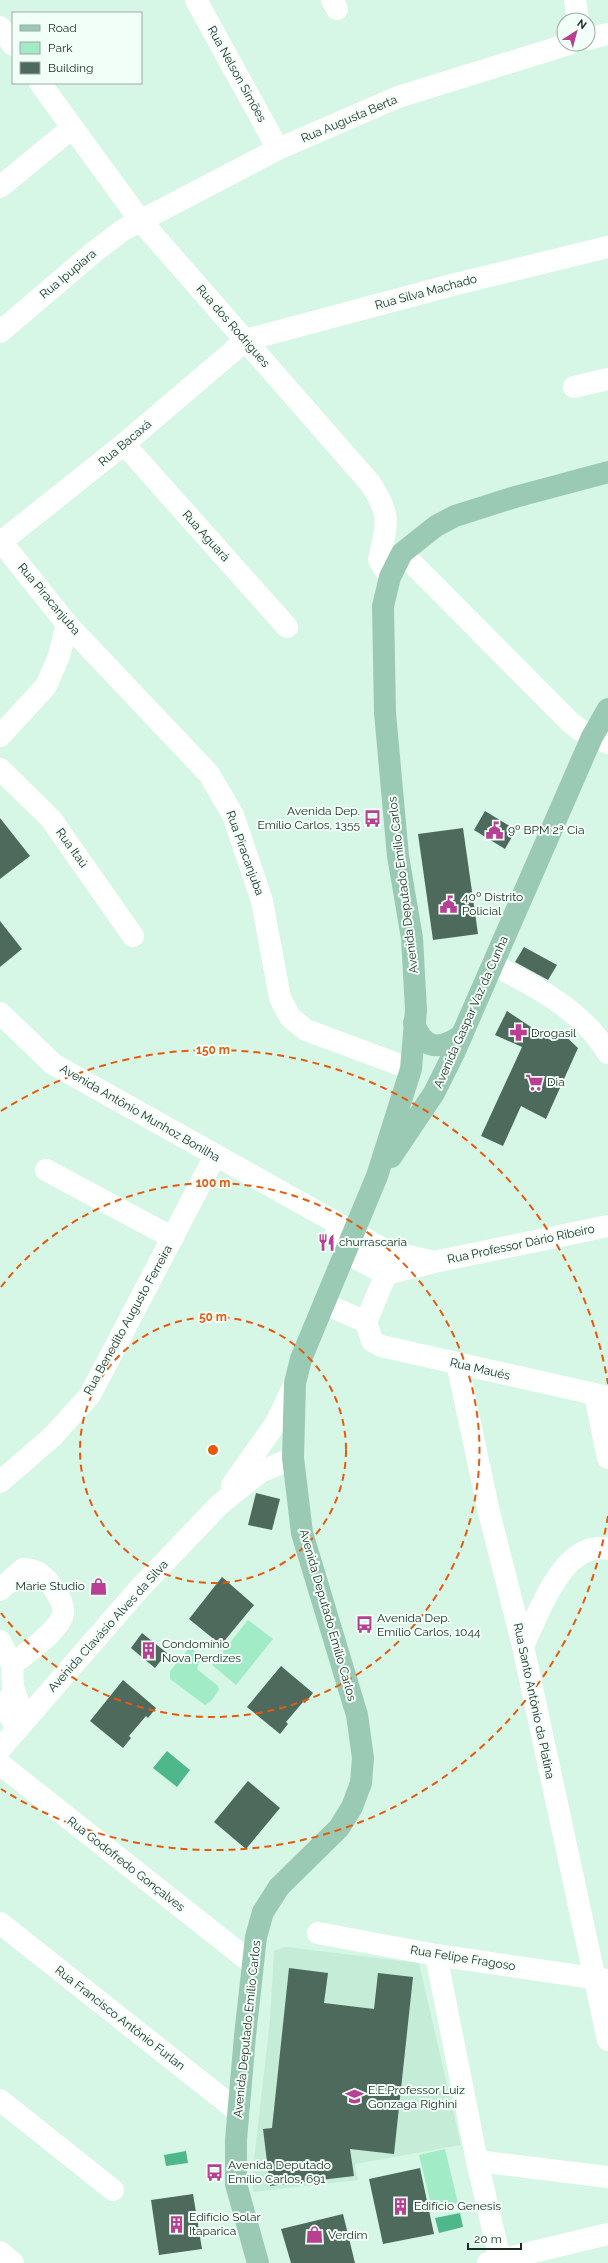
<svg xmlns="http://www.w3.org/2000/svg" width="608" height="2263" font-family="Raleway,sans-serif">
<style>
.built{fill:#c4ecd7}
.green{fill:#a2ebc7}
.water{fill:#4fb88b}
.building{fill:#4e6a5c}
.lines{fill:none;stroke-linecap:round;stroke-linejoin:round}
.minor{stroke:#fff;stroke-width:22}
.major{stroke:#9bcab4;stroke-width:22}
.ring{fill:none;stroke:#e8590c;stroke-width:2;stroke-dasharray:7 5}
.labels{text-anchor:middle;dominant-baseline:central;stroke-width:4;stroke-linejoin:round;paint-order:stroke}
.street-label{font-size:12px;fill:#1d2923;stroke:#f2fff8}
.poi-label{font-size:12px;fill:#1d2923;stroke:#f2fff8;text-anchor:start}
.centre{fill:#e8590c;stroke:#f2fff8;stroke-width:2}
.ring-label{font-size:12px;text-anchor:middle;font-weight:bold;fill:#e8590c;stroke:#f2fff8;stroke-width:4;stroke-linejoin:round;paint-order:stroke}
</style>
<rect width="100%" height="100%" fill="#d7f7e6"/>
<polygon class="built" points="286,1947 419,1963 461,2145 355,2164 358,2180 253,2192 252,2177 270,2020 274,1951"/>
<g class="green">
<polygon points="248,1620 273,1639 236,1685 212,1665"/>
<polygon points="190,1647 204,1659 199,1662 197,1669 218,1686 219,1690 211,1701 205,1705 170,1679 170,1671"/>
<polygon points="445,2149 458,2203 432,2209 419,2155"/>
</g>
<g class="water">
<polygon points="167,1751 190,1770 177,1787 153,1768"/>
<polygon points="186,2151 188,2163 166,2166 164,2155"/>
<polygon points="460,2213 463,2227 439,2233 435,2218"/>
</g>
<g class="building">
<polygon points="485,811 516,830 505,849 474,830"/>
<polygon points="0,818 30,856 0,879"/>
<polygon points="463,828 478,934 433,940 418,834"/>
<polygon points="0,921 22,949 0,967"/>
<polygon points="524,947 557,965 548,980 515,962"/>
<polygon points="507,1011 552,1041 558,1029 578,1048 546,1119 521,1106 503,1146 481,1136 522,1047 495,1035"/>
<polygon points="256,1493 280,1499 272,1530 248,1525"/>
<polygon points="222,1577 254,1605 221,1645 189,1619"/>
<polygon points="142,1633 167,1653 155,1668 131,1648"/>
<polygon points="281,1666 313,1693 305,1703 303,1702 286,1722 288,1724 280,1734 247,1707"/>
<polygon points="123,1680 156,1708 148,1718 146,1716 129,1736 131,1738 123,1748 90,1721"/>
<polygon points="248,1781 280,1808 246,1849 214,1822"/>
<polygon points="289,1968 328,1973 324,2003 374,2009 378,1973 413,1977 394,2154 350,2149 354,2176 270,2186 263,2129 272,2128"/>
<polygon points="420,2168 434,2234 383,2244 369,2179"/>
<polygon points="193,2194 202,2249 159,2255 151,2200"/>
<polygon points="343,2214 355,2263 291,2263 281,2229"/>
</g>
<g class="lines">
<g class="minor">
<polyline points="196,0 278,149"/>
<polyline points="332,0 337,9"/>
<polyline points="575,0 578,20"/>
<polyline points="0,27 13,45"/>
<polyline points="588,39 608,34"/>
<path d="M40,83L140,220L370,483C392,516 387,523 379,560L390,577"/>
<polyline points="0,187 72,128"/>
<polyline points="0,332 94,252 123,230 278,149 398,97 569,44"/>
<polyline points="574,387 608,379"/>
<polyline points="124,444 287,627"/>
<polyline points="0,540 67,624 209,774 233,815 262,901 280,998 290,1017 306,1030 411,1069"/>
<polyline points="1,542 124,444 246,340 452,285 608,247"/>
<polyline points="402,553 569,721 580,730 608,743"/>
<polyline points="0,736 46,686 59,656 67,624"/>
<polyline points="0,769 51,819 133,936"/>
<path d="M492,964C535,986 582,1010 608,1053"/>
<polyline points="0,1013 53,1064 387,1251 434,1262"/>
<polyline points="46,1170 173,1238"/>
<polyline points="335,1236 346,1253 386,1274 434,1262 608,1226"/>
<polyline points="386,1274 366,1322 372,1341 381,1346 608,1397"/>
<polyline points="325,1304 366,1322"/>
<polyline points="457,1363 489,1512 523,1646 608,2040"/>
<polyline points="595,1395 608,1458"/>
<polyline points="0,1482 53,1436 90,1395 215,1156"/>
<polyline points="232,1485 276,1423 295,1383"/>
<path d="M0,1590L23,1569C37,1569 44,1576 53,1587C58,1594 64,1604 63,1613C61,1630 25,1654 12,1665"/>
<polyline points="0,1641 12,1665 13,1688 19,1703 28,1717"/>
<path d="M523,1646C538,1615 563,1539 608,1549"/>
<polyline points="0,1702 18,1729"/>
<polyline points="0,1749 139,1589 219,1505 260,1472 293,1458"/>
<polyline points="0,1764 253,1964"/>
<polyline points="0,1923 239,2112"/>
<polyline points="318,1933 436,1955 607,1980"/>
<polyline points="436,1955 477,2161 500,2260"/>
<polyline points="0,2100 113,2190"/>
<polyline points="477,2161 608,2177"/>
<polyline points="0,2252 13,2263"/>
<polyline points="488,2263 608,2234"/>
</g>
<g class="major">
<path d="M414,1023C424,1051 440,1050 462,1035"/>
<polyline points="391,1157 434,1093 454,1053 592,737 608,709"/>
<polyline points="258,2263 236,2184 236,2140 245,2036 256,1937 263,1912 279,1887 339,1828 352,1807 361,1783 363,1758 357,1715 302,1533 293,1458 295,1383 301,1359 377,1176 411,1069 416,1010 412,938 398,856 385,713 383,606 390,577 402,553 436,526 455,516 515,497 608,472"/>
</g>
</g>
<g class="ring">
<circle cx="213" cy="1450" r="133"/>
<path d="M1 1287A267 267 0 1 1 1 1613"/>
<path d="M608 1516A400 400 0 0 1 1 1789M1 1111A400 400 0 0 1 608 1384"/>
</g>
<defs>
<symbol id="bus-bare" viewBox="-9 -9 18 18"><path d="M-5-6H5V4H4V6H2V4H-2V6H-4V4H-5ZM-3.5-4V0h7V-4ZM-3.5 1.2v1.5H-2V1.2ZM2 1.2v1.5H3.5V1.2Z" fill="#b93f93" stroke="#f2fff8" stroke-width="2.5" paint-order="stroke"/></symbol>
<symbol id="civic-bare" viewBox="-9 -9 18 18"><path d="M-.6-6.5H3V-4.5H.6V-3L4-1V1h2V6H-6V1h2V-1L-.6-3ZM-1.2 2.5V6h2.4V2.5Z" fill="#b93f93" stroke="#f2fff8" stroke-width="2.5" paint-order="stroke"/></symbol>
<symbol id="pharmacy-bare" viewBox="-9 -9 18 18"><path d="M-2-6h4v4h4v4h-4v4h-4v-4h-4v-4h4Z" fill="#b93f93" stroke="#f2fff8" stroke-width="2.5" paint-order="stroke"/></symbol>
<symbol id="supermarket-bare" viewBox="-9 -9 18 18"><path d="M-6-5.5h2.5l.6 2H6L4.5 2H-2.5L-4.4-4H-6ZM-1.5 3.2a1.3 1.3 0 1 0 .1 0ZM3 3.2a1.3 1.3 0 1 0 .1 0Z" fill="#b93f93" stroke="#f2fff8" stroke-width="2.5" paint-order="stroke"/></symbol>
<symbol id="restaurant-bare" viewBox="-9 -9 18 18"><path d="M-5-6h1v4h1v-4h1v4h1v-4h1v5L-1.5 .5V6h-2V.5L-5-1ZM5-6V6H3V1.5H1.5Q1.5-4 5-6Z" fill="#b93f93" stroke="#f2fff8" stroke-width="2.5" paint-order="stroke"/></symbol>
<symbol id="shop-bare" viewBox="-9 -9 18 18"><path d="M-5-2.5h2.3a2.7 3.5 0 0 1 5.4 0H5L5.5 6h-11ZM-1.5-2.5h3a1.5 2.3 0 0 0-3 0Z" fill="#b93f93" stroke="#f2fff8" stroke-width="2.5" paint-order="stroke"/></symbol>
<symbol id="building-bare" viewBox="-9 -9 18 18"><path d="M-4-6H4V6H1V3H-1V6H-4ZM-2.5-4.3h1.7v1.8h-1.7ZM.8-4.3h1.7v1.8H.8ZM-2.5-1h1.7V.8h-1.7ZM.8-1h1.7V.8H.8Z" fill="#b93f93" stroke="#f2fff8" stroke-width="2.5" paint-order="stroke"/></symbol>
<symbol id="school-bare" viewBox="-9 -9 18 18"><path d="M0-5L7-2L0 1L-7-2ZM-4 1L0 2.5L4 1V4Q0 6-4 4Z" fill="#b93f93" stroke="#f2fff8" stroke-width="2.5" paint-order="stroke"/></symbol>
</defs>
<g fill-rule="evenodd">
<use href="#bus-bare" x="360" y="806" width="25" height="25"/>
<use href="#civic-bare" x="482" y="818" width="25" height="25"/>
<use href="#civic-bare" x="436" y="892" width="25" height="25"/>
<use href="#pharmacy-bare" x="506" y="1020" width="25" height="25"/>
<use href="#supermarket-bare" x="522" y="1070" width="25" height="25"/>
<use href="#restaurant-bare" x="314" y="1230" width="25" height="25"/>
<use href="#shop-bare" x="86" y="1574" width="25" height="25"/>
<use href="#bus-bare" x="352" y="1612" width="25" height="25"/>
<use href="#building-bare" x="136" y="1638" width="25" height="25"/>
<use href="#school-bare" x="342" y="2084" width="25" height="25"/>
<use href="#bus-bare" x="202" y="2160" width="25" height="25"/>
<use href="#building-bare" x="388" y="2194" width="25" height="25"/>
<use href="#building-bare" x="164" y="2212" width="25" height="25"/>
<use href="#shop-bare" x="302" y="2222" width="25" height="25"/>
</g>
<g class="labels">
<g class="street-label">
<text transform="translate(237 74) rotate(61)">Rua Nelson Simões</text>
<text transform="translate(349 119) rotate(-23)">Rua Augusta Berta</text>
<text transform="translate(68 274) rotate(-40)">Rua Ipupiara</text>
<text transform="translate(426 292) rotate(-15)">Rua Silva Machado</text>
<text transform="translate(233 326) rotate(49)">Rua dos Rodrigues</text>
<text transform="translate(125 443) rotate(-40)">Rua Bacaxá</text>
<text transform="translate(206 536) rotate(48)">Rua Aguará</text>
<text transform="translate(49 599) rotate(50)">Rua Piracanjuba</text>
<text transform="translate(72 848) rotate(54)">Rua Itaú</text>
<text transform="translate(245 853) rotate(70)">Rua Piracanjuba</text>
<text transform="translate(403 885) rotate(-97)">Avenida Deputado Emílio Carlos</text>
<text transform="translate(471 1012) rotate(-66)">Avenida Gaspar Vaz da Cunha</text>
<text transform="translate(140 1113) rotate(30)">Avenida Antônio Munhoz Bonilha</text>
<text transform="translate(521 1244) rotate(-12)">Rua Professor Dário Ribeiro</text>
<text transform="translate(128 1320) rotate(-61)">Rua Benedito Augusto Ferreira</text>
<text transform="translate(480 1369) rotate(13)">Rua Maués</text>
<text transform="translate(328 1615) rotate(74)">Avenida Deputado Emílio Carlos</text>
<text transform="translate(108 1626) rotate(-48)">Avenida Clavásio Alves da Silva</text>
<text transform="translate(534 1701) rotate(78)">Rua Santo Antônio da Platina</text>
<text transform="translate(126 1864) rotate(38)">Rua Godofredo Gonçalves</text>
<text transform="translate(463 1958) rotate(9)">Rua Felipe Fragoso</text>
<text transform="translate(120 2018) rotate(38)">Rua Francisco Antônio Furlan</text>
<text transform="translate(247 2029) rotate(-84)">Avenida Deputado Emílio Carlos</text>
</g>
<g class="poi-label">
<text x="360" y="811" text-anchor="end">Avenida Dep.<tspan x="360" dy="14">Emílio Carlos, 1355</tspan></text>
<text x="508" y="830">9º BPM 2ª Cia</text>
<text x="462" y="897">40º Distrito<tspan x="462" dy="14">Policial</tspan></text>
<text x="531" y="1033">Drogasil</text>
<text x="547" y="1082">Dia</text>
<text x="339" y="1242">churrascaria</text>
<text x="85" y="1586" text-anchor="end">Marie Studio</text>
<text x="377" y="1618">Avenida Dep.<tspan x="377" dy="14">Emílio Carlos, 1044</tspan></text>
<text x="162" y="1644">Condomínio<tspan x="162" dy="14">Nova Perdizes</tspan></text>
<text x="368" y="2090">E.E.Professor Luiz<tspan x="368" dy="14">Gonzaga Righini</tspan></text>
<text x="228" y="2165">Avenida Deputado<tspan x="228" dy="14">Emílio Carlos, 691</tspan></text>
<text x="414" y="2206">Edifício Genesis</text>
<text x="189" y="2217">Edifício Solar<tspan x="189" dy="14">Itaparica</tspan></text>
<text x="328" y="2235">Verdim</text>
</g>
</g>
<circle cx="213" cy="1450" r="6" class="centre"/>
<g class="ring-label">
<text x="213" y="1054">150 m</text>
<text x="213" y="1187">100 m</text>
<text x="213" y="1321">50 m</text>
</g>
<rect x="12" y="12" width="130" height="72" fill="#f2fff8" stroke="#9da9a3"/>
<rect x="20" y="25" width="20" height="6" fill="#9bcab4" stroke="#9da9a3"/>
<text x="48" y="32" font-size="12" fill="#1d2923">Road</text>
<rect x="20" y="42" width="20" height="12" fill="#a2ebc7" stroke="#9da9a3"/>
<text x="48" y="52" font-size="12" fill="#1d2923">Park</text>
<rect x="20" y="62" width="20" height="12" fill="#4e6a5c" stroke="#9da9a3"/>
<text x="48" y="72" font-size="12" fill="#1d2923">Building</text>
<g transform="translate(576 32) rotate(36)"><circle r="19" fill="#f2fff8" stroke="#9da9a3"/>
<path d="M0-3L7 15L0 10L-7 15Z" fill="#b93f93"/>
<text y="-6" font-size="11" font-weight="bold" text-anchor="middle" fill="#1d2923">N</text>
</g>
<path d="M468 2243v6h53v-6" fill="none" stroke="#1d2923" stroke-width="2"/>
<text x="474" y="2243" font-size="12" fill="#1d2923" stroke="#f2fff8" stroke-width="3" paint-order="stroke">20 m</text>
</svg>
